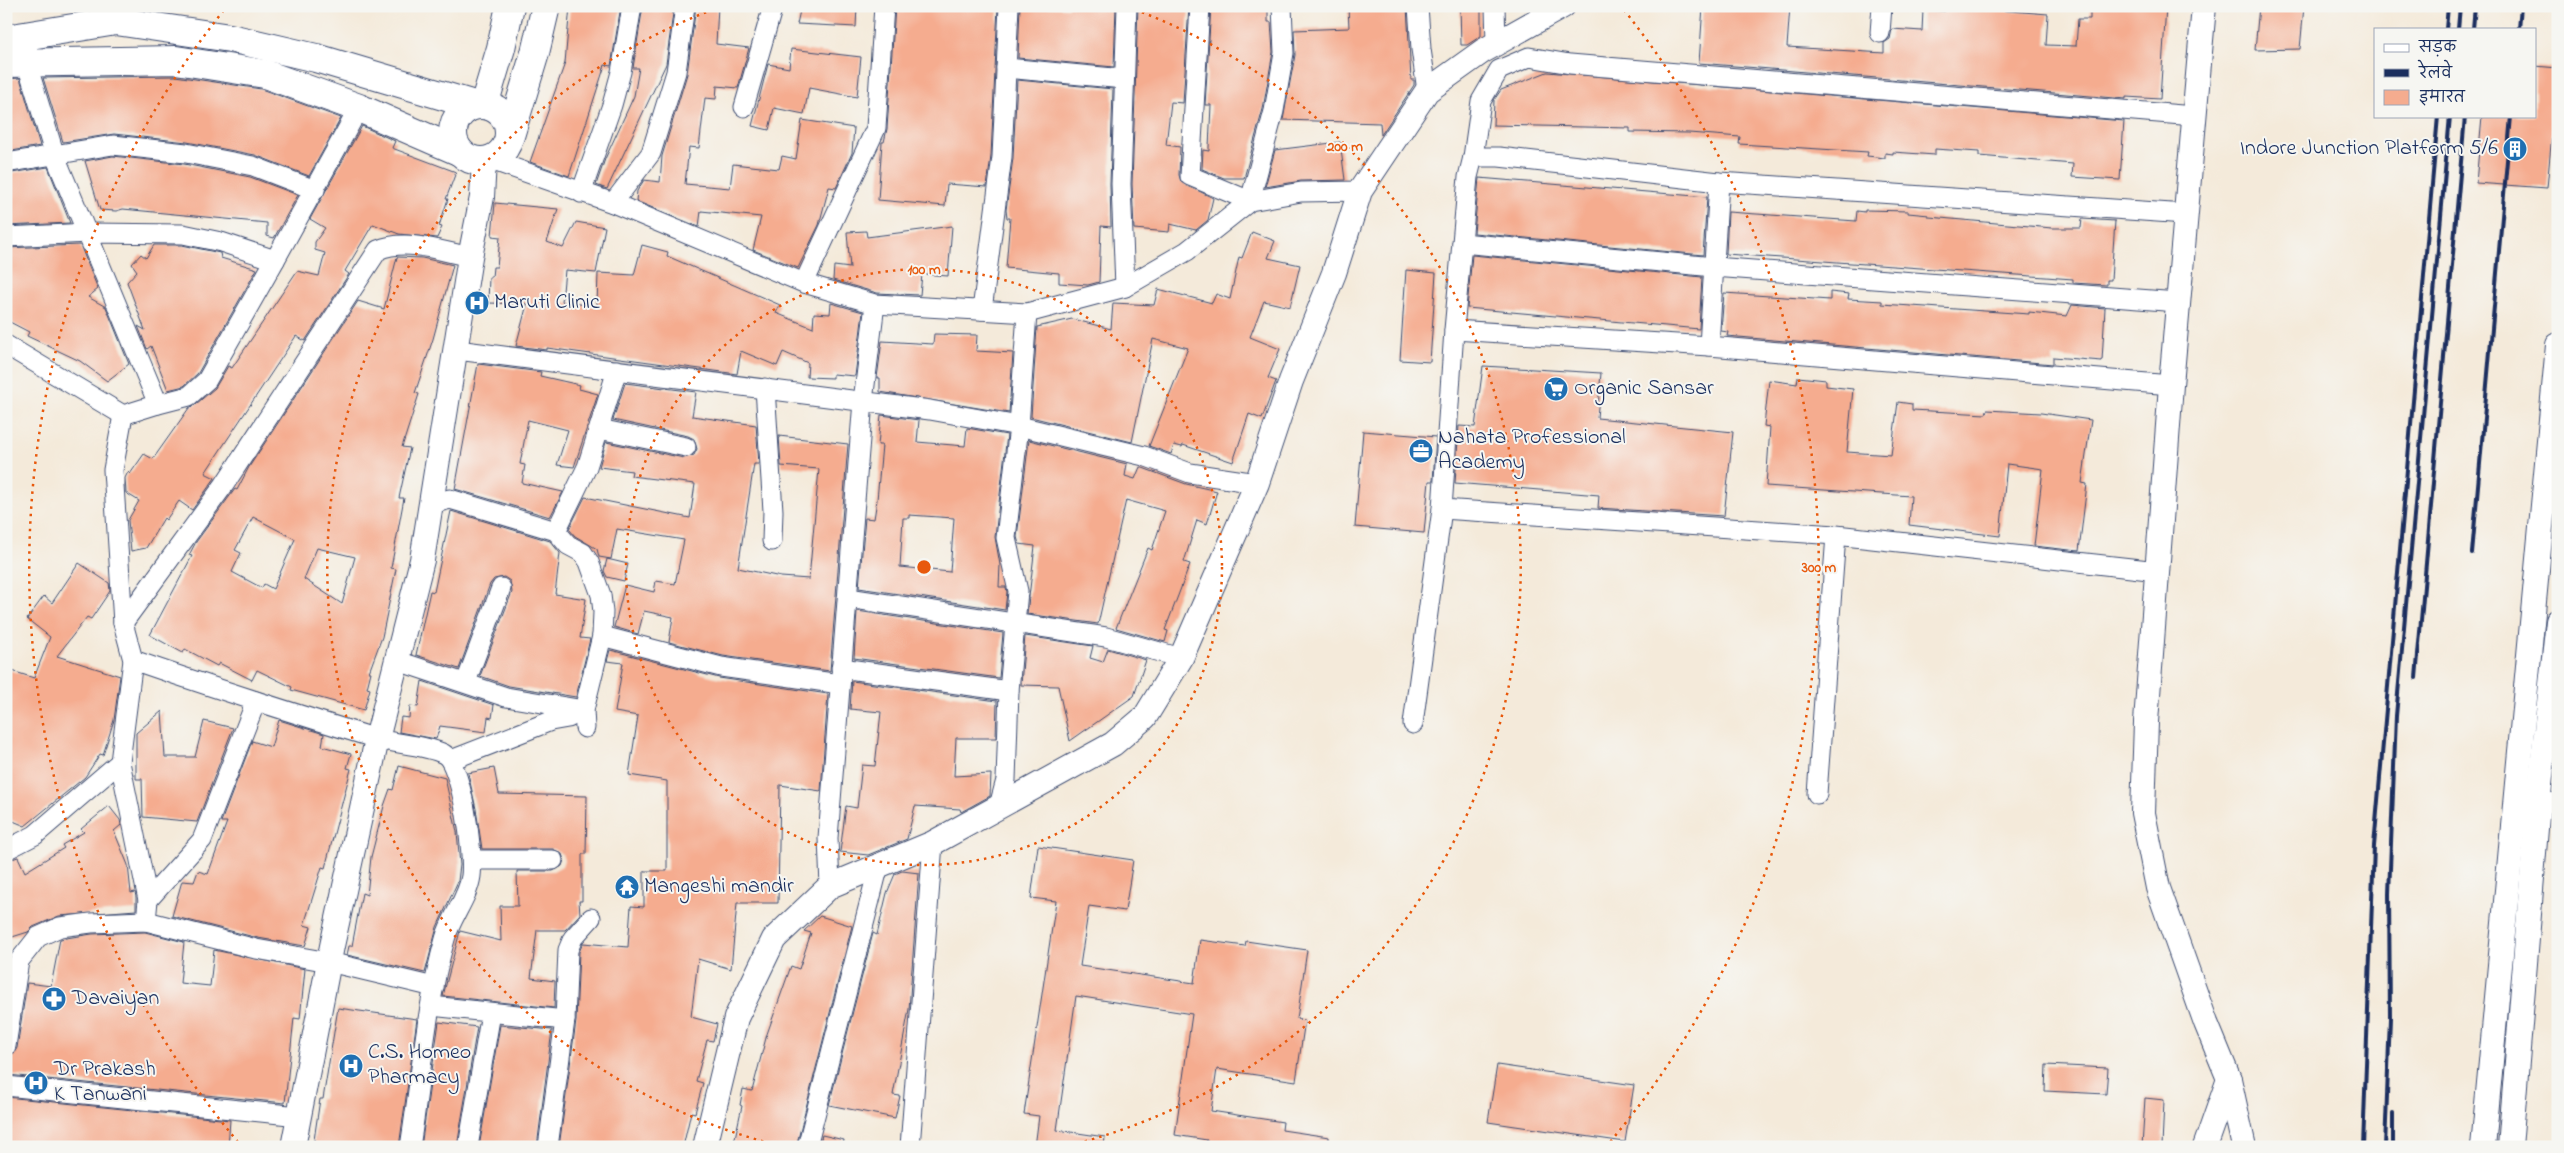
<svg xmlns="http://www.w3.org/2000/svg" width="2564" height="1153" font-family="'Indie Flower','Playpen Sans Deva',sans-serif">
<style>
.building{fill:#f5ac8f;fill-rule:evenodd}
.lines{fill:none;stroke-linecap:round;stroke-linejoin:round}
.minor-casing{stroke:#3c4b71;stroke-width:21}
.tertiary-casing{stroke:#3c4b71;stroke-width:26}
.secondary-casing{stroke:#3c4b71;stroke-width:30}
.minor{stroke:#fff;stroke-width:19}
.tertiary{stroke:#fff;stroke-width:24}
.secondary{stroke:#fff;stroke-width:28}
.rail{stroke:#1b2f5e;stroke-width:4}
.ring{fill:none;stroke:#e8590c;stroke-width:2.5;stroke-dasharray:2.5 5}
.labels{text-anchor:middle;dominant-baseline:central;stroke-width:4;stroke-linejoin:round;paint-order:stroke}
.poi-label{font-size:22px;fill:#1b2f5e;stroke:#f6f6f2;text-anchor:start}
.centre{fill:#e8590c;stroke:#f6f6f2;stroke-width:2.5}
.ring-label{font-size:15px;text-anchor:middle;font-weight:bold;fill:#e8590c;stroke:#f6f6f2;stroke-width:4;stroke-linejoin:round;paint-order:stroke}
</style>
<rect width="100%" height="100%" fill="#f6f6f2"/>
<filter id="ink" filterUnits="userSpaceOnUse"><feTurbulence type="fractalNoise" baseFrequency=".02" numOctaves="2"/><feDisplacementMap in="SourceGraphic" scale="10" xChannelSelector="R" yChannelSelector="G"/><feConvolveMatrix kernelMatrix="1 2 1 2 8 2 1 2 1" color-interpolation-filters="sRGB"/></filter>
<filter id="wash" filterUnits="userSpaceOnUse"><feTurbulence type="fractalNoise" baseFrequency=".0096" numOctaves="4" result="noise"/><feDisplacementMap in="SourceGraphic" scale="20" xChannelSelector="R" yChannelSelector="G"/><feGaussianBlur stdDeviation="1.12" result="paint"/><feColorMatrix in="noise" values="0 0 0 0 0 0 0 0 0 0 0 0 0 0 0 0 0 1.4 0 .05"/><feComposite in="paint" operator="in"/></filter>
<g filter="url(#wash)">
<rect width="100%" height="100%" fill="#f4eada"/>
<g id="blocks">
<g class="building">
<polygon points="570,6 621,6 611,66 605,65 569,176 530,162 565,63"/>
<polygon points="643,6 674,6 666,64 607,189 596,185 605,159 634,96 639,68 633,68"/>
<polygon points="696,6 718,6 716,44 749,48 738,88 717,86 716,99 705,98 699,148 689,147 685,184 730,188 733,164 779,169 782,156 796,159 802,120 854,128 852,153 836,188 829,187 819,225 798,268 753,250 761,217 701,211 699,227 636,201 637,191 644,180 660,182 662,156 687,74"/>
<polygon points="801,6 857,6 856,27 797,24"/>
<polygon points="895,6 998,6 991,156 987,187 947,184 945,206 878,200 882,142 884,142 887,129"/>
<polygon points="1020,6 1068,8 1068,6 1116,6 1114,67 1018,58"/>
<polygon points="1138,6 1189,6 1183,103 1171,102 1166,145 1180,147 1179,175 1181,182 1213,198 1208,220 1196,230 1170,224 1169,232 1134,229 1132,184"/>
<polygon points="1211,6 1268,6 1268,22 1271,22 1273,52 1263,109 1244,178 1224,178 1202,169 1203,150 1209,151 1209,147 1211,105 1205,105"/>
<polygon points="1348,6 1407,6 1411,80 1414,80 1414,85 1381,135 1380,123 1283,120 1295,55 1294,30 1349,28"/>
<polygon points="1460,6 1481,6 1481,36 1467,45 1461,45"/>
<polygon points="1703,6 1790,6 1787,47 1884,53 1884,43 1890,39 1892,29 1922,31 1923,10 1945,11 1946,6 2048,14 2046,45 2076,46 2078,19 2090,19 2090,6 2166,6 2160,99 2126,97 2126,99 1699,63"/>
<polygon points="2259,6 2304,6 2300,49 2255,50"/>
<polygon points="791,49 861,57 857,97 809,88 804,114 774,108 769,130 752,126 768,64 789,68"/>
<polygon points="2535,66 2558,68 2547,188 2476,183 2482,116 2535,116"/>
<polygon points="1547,72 2124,121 2120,180 2072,177 2073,164 1979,156 1979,152 1935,149 1935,155 1893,152 1893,154 1885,153 1885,158 1867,156 1868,152 1739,144 1740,137 1689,133 1630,132 1630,128 1493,125 1494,100 1501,90"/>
<polygon points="175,76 261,89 341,118 309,176 255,155 187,142 114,134 63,142 43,78"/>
<polygon points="20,78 40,146 6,152 6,79"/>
<polygon points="1017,80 1113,89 1110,184 1111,227 1101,226 1099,282 1088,285 1059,283 1059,273 1006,268 1010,218 1007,218 1006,210 1013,158"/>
<polygon points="362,126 395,141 392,148 456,172 446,199 448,199 439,226 442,227 437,238 399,234 373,224 345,271 349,274 305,341 296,336 205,473 215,478 192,510 179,501 166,520 164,518 146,548 131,551 128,520 139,501 126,493 125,478 128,472 130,474 144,454 153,459 189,408 196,404 215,388 228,366 232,368 297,271 319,276 325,253 315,250 315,242 325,228 310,219"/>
<polygon points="1340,142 1345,180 1301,181 1265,187 1275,150"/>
<polygon points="113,156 184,164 250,177 298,195 274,238 267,236 267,223 123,209 116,211 100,210 85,161"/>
<polygon points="48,167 70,223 6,226 6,174"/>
<polygon points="1479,178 1707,197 1703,255 1474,233"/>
<polygon points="495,203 558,209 547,242 563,248 576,222 605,227 596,273 565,270 562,302 597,306 598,273 634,275 642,245 668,252 667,256 780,305 776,313 813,328 814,313 830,314 831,303 863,312 855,376 833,374 833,378 807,377 808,363 783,352 777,366 741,351 737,374 547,348 547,350 516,346 527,304 488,303 489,277 492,277 493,267 497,267 500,237 492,236"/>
<polygon points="1865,210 1908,211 1908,213 1929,215 1929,217 2052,228 2081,228 2082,219 2115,221 2111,280 2107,280 2107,285 2073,283 2073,279 1726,254 1728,212 1856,221 1857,211 1865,212"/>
<polygon points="952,226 948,276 922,274 920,295 877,293 833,280 834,266 850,268 847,232 866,231 867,237"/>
<polygon points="1252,232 1275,241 1268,258 1300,265 1290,307 1264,301 1250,337 1280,349 1268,378 1276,381 1262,419 1249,414 1233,462 1183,445 1182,447 1174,445 1171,454 1149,446 1188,348 1153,339 1132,442 1031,417 1037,327 1072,319 1111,329 1113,303 1154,305 1158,289 1212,303 1216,294 1230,299 1239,257 1242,258"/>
<polygon points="80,245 98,289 88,297 106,307 129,364 107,381 80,361 27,336 29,332 6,320 6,248"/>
<polygon points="154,245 182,245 220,253 221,258 257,269 198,373 184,386 168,390 151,346 147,349 138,326 145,330 127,282 137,271 132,264 141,254 146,258"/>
<polygon points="1472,255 1702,277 1699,329 1467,308"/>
<path d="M397,257L422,258L453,265L433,339L415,393L419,394L402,447L410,448L399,498H404L391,568L396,569L382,637L369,672H371L367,688L370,689L364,710L291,690L292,687L257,670L252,680L219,663L217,666L185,649L183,653L150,635L192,556L189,555L196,542L235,489L237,490L249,467L358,301L384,309ZM253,517L295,539L273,589L264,584L262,588L232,572L241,553L235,550ZM317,548L355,557L342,604L304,579Z"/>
<polygon points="1406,270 1436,273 1430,362 1400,360"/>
<polygon points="1830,292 1849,294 1848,299 1882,301 1882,304 2029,314 2029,312 2067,316 2072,305 2105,308 2102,361 2053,357 2053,364 1727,336 1728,332 1721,331 1724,293 1830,300"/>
<polygon points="934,334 977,335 976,351 1013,353 1009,413 880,392 880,378 877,378 882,341 933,344"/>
<polygon points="478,364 541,372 540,376 580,385 579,389 598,394 574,467 557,465 568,430 528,420 520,464 525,465 522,483 563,492 550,517 455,489"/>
<polygon points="1483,366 1601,373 1597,418 1733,432 1724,516 1598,508 1599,495 1455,483 1459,426 1475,427"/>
<polygon points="1798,377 1826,380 1826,386 1853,389 1847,452 1891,455 1898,402 1912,404 1912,410 1986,414 1987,410 2041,413 2091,420 2082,483 2087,484 2079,551 2034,546 2043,469 2007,464 2000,536 1909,525 1911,496 1766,486 1770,427 1764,426 1769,380 1797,384"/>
<polygon points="625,383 696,392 692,416 756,425 759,464 754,464 738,568 781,577 809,579 819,469 781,466 779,436 848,444 830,671 723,656 669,642 673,617 644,611 638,634 614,627 625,585 654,592 656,581 675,584 684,540 617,529 611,559 599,557 597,549 575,536 569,529 585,497 690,518 695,484 631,476 632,471 599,467 606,442 684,458 694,455 697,449 694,439 688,436 613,420"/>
<path d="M881,415L919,420L917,442L965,446L967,428L1007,435L995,537L1000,565L999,587H1006L1007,592L1005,610L859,588L865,518L874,519L877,500L882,445H878ZM909,515L954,518L950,572L900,567L903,518H909Z"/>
<polygon points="1363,431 1436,437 1433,481 1429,481 1424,533 1355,527"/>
<polygon points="1029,440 1127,464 1125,476 1135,479 1140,467 1186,484 1217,491 1207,524 1197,520 1184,562 1190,564 1165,630 1168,631 1165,642 1116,628 1148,548 1152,550 1165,511 1126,500 1098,624 1027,614 1035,546 1019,544 1017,537"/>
<polygon points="451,511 550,541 560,553 555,594 586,599 580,638 590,639 576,697 509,686 480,676 512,592 510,581 504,577 494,579 490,584 459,669 416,655 430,591 434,592"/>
<polygon points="607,559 628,564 624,581 607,577 604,571"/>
<polygon points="79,563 109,583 110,591 91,619 87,617 57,656 120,676 114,720 103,755 100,754 85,777 25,826 6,818 6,669 34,678 50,637 27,619 44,596 52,603"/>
<polygon points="857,611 1003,633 999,678 854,658"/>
<polygon points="1025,636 1093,646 1090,658 1103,662 1108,649 1146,660 1134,696 1070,741 1058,686 1021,685"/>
<polygon points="610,650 719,678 828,694 821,791 780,785 778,903 737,903 731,969 698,959 691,1017 717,1024 713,1041 707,1040 696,1081 703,1083 695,1113 691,1112 683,1147 559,1147 576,1021 579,952 583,943 628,947 631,906 644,907 644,871 667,871 667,781 629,775 638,716 615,712 623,663 607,661"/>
<polygon points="422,681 494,705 492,718 488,717 486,732 440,726 436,739 399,732 401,717 409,718 410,706 418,707"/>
<polygon points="852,681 997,701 996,738 956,738 954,776 991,774 990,796 961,812 960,809 915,806 907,839 868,855 840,852 846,806 857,808 862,765 875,766 881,712 850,709"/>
<polygon points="162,711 165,757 195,757 204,721 233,728 197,822 143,817 142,779 136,779 136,733"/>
<polygon points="279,720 324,734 322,746 351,754 347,768 351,769 325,868 322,867 304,925 311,927 305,946 258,938 172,916 182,881 194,882 198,871 208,874 227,822 221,822 252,741 271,747"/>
<polygon points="399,766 445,778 457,832 460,865 458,881 437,927 425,973 347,955 349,946 352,946 362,893 367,895 371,857 384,806 390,789 393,790"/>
<polygon points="494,768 499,794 587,796 586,854 582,854 582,901 579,901 580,914 565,930 537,930 531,978 555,981 554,1008 443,996 460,931 501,941 500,906 518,906 517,871 553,871 562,866 564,860 562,854 553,849 482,849 476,809 468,773"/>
<polygon points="109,806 120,820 121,825 114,831 128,865 131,893 135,892 136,897 136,910 59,916 33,927 28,932 6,939 6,861 18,857 25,872 64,848 62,845 84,832 81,829"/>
<polygon points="1038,846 1133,860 1125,911 1089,906 1080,966 1194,983 1200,940 1245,946 1246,941 1307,950 1297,1019 1305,1020 1296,1081 1217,1069 1211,1111 1283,1122 1282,1130 1329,1137 1329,1147 1206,1147 1207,1140 1175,1135 1192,1014 1076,996 1057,1130 1105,1137 1104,1147 1035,1147 1039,1116 1024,1114 1056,901 1031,898"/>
<polygon points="902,871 919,873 909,1009 893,1095 900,1096 895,1118 829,1105 873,933 877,935 887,893 895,874"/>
<polygon points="820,916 852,926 796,1147 733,1147 742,1106 740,1105 743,1089 752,1091 767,1034 791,966 799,969 811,933 804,931"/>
<polygon points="145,932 184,942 180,983 210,986 214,950 305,969 300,1019 294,1018 285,1103 8,1075 9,1066 6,1066 6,1057 14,1053 17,1048 27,983 51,986 60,939 92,934"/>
<polygon points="338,1008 417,1019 399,1147 313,1147 320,1099 323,1099"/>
<polygon points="439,1022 477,1027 457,1147 421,1147"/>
<polygon points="500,1025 552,1030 537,1147 479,1147"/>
<polygon points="1497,1065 1634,1085 1625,1142 1488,1122"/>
<polygon points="2046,1065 2108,1068 2106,1094 2045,1091"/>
<polygon points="6,1097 230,1120 228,1147 6,1147"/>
<polygon points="2145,1098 2164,1100 2162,1147 2142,1147"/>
<polygon points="822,1135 844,1140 843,1147 819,1147"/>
</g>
</g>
</g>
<g filter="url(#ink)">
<use href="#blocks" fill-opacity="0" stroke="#3c4b71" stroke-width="1"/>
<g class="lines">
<defs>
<g id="minor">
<polyline points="1200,6 1190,176 1250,201 1274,111 1284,53 1282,6"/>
<polyline points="1418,6 1421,49 1427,91"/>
<polyline points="1495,6 1496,44"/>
<polyline points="1880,33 1882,6"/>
<polyline points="1006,68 1124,79"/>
<polyline points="744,107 773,6"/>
<polyline points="1473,157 1481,101 1499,70 1529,57 1570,64 2194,116"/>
<polyline points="491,160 613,203 804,283 875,304 1027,313 1125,287 1187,251 1250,201 1301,192 1360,191"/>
<polyline points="6,163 113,145 186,153 253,166 315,190"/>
<polyline points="581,193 612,105 621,72 632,6"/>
<polyline points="613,203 651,153 676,72 685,6"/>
<polyline points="6,237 88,233 183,234 221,242 275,260 359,108"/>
<polyline points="1462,243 1714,267 2178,302"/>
<polyline points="804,283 876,128 884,6"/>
<polyline points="1125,287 1121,184 1127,6"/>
<polyline points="982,310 1002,157 1009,6"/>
<polyline points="1454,330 1709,346 2171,385"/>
<polyline points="6,345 123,415 158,404 55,156 26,61"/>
<polyline points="1709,346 1719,182"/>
<polyline points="457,350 930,410 1019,426 1144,456 1190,473 1257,483"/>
<polyline points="765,388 773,511 772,541"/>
<polyline points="158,404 189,396 207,380 275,260"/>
<polyline points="123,415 113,470 123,623 133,660 120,762 148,900 146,921"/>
<polyline points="599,429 686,447"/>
<polyline points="431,504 450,499 556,531 587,467 617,370"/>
<polyline points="1442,509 1836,535 2158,571"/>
<polyline points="848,598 1106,637 1181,658"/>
<path d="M123,623L224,485L378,250C406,238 441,251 470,257"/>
<polyline points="602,636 721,667 840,684"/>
<path d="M133,660C213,688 293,713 374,738C394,744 426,745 444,754C462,764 474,855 471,876C468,898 451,917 445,939C426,1006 421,1078 410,1147"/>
<polyline points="398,661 506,697 584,710 585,728"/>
<polyline points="841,668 1009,691"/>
<polyline points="466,682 501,588"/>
<polyline points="1413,724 1442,509 1454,330 1468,177 1473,157 1499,157 1719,182 2186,214"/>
<polyline points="451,760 551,721 568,718 584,710 602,636 603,612 601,595 589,562 583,553 568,545 556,531"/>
<polyline points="1817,794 1836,535"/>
<polyline points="2524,801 2558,803"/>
<polyline points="999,806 1006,780 1009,691 1018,591 1006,538 1019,426 1027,313"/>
<polyline points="6,850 35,835 120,762"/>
<polyline points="472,860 553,860"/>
<polyline points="830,886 828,838 863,401 875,304"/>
<polyline points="148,900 202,840 256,701"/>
<polyline points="431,1006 565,1020"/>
<polyline points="6,1046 19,961 38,937 60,927 91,923 146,921 256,949 329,962 434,987"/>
<polyline points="6,1086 299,1116"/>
<polyline points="468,1147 491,1013"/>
<polyline points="548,1147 565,1020 568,950 573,938 591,918"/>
<polyline points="807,1147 879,865"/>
<polyline points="910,1147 933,843"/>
</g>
<g id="tertiary">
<polyline points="2204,6 2171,385 2146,722 2143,813 2158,888 2206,1023 2229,1079 2244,1147"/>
<polyline points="293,1147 332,946 377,739 422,560 470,257 482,197 484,161"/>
<polyline points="705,1147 736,1018 774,939 830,886 933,843 1113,744 1145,717 1181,658 1257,483 1291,381 1334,273 1360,191 1427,91 1483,51 1563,6"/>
<polyline points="2205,1147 2229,1079"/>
<polyline points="2483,1147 2558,345"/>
<polyline points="2510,1147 2538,804 2558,621"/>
</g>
<g id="secondary">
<polyline points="6,39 116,21 230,38 316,58 474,105"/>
<polyline points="6,63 176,60 265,74 359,108 458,151"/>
<circle cx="481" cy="133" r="28"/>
<polyline points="484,105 501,48 510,6"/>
<polyline points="510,136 535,53 546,6"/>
</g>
</defs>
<use href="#minor" class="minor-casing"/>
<use href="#tertiary" class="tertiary-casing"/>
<use href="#secondary" class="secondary-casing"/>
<use href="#minor" class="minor"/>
<use href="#tertiary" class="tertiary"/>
<use href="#secondary" class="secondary"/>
<g class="rail">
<polyline points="2446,29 2448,6"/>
<polyline points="2458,29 2460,6"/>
<polyline points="2473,29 2475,6"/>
<polyline points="2519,29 2521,6"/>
<polyline points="2472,553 2511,116"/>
<polyline points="2416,678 2465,116"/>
<polyline points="2393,1113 2393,1147"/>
<polyline points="2363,1147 2374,846 2438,116"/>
<polyline points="2385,1147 2390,1018 2389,894 2396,716 2450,116"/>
</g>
</g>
</g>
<g class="ring">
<circle cx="924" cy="567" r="298"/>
<path d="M785 1147A596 596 0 0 1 720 7M1128 7A596 596 0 0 1 1063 1147"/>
<path d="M238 1142A895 895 0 0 1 224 10M1624 10A895 895 0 0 1 1610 1142"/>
</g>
<defs>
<symbol id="building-disc" viewBox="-11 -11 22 22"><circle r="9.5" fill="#1f6fb2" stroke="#f6f6f2"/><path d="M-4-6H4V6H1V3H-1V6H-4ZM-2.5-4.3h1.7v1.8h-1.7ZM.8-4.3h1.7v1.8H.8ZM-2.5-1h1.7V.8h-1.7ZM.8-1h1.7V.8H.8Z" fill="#fff"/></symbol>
<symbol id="hospital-disc" viewBox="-11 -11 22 22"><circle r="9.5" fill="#1f6fb2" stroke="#f6f6f2"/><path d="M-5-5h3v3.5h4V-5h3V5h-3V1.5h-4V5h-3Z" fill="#fff"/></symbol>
<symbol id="supermarket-disc" viewBox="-11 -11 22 22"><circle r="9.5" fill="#1f6fb2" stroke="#f6f6f2"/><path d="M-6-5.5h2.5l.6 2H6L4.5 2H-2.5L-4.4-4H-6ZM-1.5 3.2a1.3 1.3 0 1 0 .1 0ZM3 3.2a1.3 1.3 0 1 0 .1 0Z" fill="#fff"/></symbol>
<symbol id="office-disc" viewBox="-11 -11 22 22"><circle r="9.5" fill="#1f6fb2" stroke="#f6f6f2"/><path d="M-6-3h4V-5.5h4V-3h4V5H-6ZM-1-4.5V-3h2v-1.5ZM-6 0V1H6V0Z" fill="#fff"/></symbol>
<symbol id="temple-disc" viewBox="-11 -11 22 22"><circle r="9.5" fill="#1f6fb2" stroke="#f6f6f2"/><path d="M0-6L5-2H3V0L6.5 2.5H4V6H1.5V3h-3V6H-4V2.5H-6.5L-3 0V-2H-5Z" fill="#fff"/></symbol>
<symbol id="pharmacy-disc" viewBox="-11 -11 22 22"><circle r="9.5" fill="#1f6fb2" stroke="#f6f6f2"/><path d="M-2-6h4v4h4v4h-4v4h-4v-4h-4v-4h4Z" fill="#fff"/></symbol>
</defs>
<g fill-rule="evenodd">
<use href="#building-disc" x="2501" y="135" width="28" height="28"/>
<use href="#hospital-disc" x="463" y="289" width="28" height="28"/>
<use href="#supermarket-disc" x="1542" y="375" width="28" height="28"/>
<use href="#office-disc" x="1407" y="437" width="28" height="28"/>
<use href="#temple-disc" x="613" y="873" width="28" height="28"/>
<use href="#pharmacy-disc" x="40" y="985" width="28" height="28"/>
<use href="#hospital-disc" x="337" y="1052" width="28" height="28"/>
<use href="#hospital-disc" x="22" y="1069" width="28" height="28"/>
</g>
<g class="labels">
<g class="poi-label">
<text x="2498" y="149" text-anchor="end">Indore Junction Platform 5/6</text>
<text x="494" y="303">Maruti Clinic</text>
<text x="1574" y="389">Organic Sansar</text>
<text x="1438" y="438">Nahata Professional<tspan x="1438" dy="25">Academy</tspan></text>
<text x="644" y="887">Mangeshi mandir</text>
<text x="72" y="999">Davaiyan</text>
<text x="368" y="1053">C.S. Homeo<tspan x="368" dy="25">Pharmacy</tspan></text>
<text x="54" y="1070">Dr Prakash<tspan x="54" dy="25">K Tanwani</tspan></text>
</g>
</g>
<circle cx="924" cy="567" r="8" class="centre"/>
<g class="ring-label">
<text x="1345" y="151">200 m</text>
<text x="924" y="274">100 m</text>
<text x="1819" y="572">300 m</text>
</g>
<rect width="2564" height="1153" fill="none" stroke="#f6f6f2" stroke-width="25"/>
<rect x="2374" y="28" width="162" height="90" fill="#f6f6f2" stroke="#9ea6b7"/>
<rect x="2384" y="44" width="25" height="8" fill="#ffffff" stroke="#9ea6b7"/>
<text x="2419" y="52" font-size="15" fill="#1b2f5e">सड़क</text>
<rect x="2384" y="69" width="25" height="8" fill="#1b2f5e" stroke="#9ea6b7"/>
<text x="2419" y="78" font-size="15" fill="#1b2f5e">रेलवे</text>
<rect x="2384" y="90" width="25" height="15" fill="#f5ac8f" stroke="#9ea6b7"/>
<text x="2419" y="102" font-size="15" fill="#1b2f5e">इमारत</text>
</svg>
